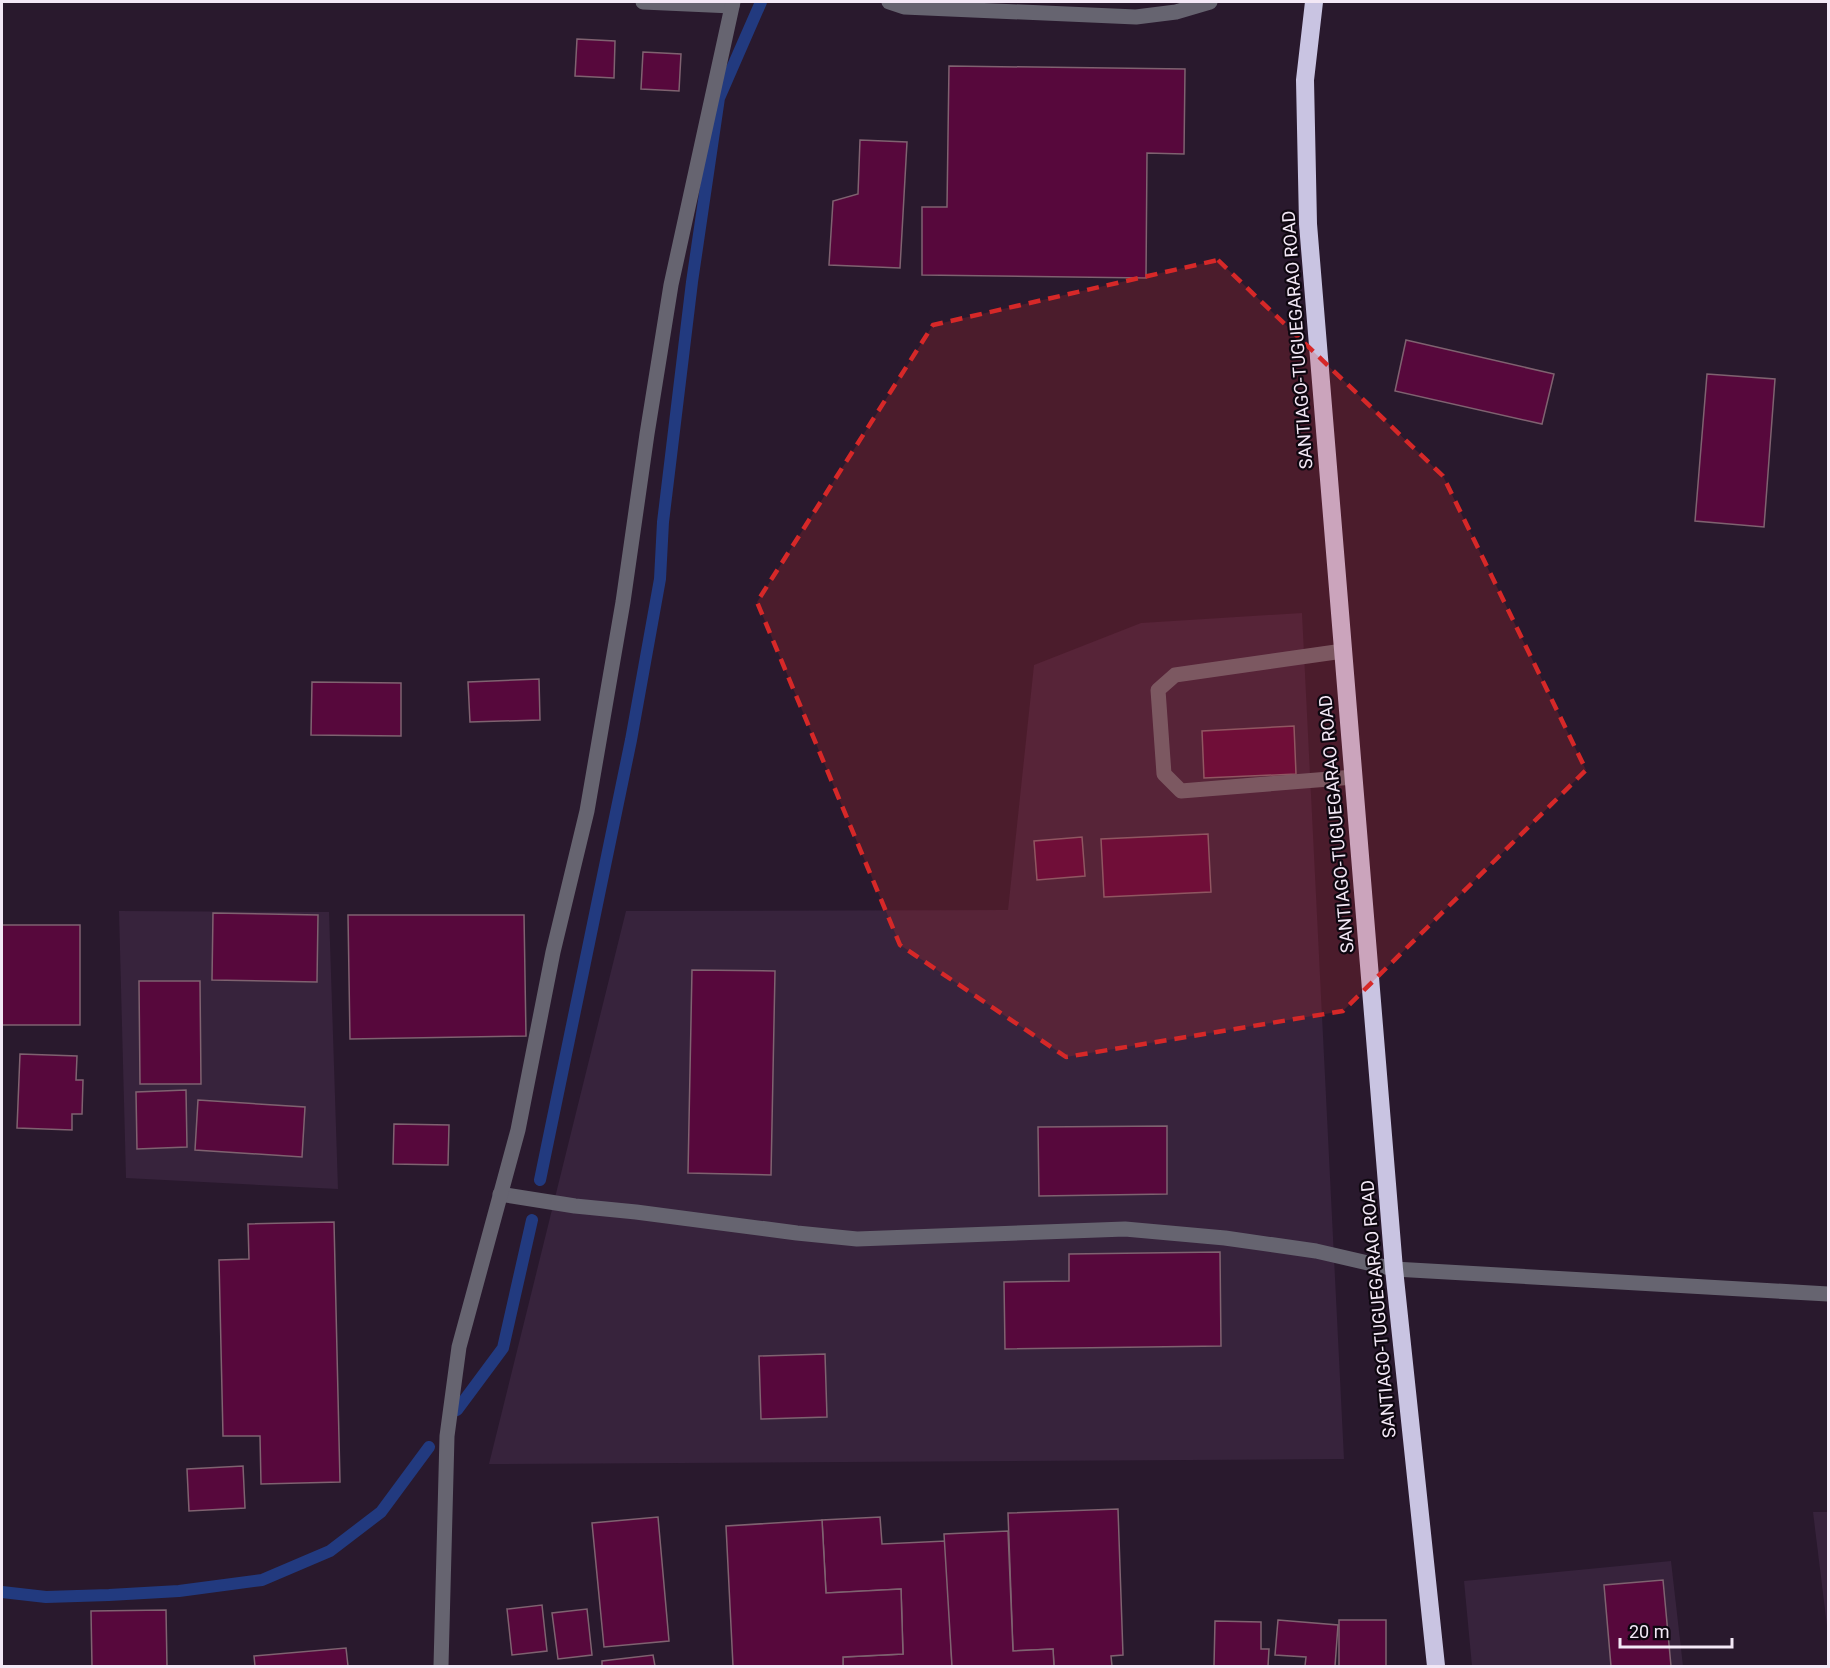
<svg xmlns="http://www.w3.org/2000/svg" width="1830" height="1668" font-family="Roboto,sans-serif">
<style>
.built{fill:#37233c}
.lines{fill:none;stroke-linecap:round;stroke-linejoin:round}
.stream{stroke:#223a7f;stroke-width:12}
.building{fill:#57083c;stroke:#7f6270;stroke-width:1.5}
.minor{stroke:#666470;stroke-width:15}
.highway{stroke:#c9c4e2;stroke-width:18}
.marked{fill:#d62828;fill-opacity:0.2;stroke:#d62828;stroke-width:4.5;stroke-dasharray:12 8;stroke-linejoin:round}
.labels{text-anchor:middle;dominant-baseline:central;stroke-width:4.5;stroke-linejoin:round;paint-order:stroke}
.street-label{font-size:18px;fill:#f3e8f6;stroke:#0e0710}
</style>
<rect width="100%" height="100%" fill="#29192d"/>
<g class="built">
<polygon points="1302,613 1344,1459 489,1464 626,911 1008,910 1034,665 1141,623"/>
<polygon points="119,911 329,912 338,1189 126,1178"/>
<polygon points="1813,1512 1828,1512 1828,1634"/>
<polygon points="1671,1561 1683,1666 1472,1666 1464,1581"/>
</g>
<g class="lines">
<g class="stream">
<polyline points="540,1180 631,740 660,579 663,522 692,282 719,98 761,2"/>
<polyline points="457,1410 503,1348 532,1220"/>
<polyline points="2,1592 46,1597 109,1595 179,1591 262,1580 330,1551 381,1512 429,1447"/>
</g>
</g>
<g class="building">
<polygon points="577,39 615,41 614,78 575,76"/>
<polygon points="643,52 681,54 679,91 641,89"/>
<polygon points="949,66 1185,69 1184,154 1147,153 1146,278 922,275 922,207 947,207"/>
<polygon points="860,140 907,142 900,268 829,265 833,201 858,194"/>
<polygon points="1406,340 1554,374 1542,424 1395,391"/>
<polygon points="1707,374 1775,379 1764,527 1695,521"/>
<polygon points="539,679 540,720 470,722 468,682"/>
<polygon points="312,682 401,683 401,736 311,735"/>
<polygon points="1294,726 1296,774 1204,778 1202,731"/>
<polygon points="1208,834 1211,892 1104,897 1101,839"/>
<polygon points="1082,837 1085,876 1037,880 1034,841"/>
<polygon points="213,913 318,915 317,982 212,980"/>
<polygon points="348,915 524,915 526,1036 350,1039"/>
<rect x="2" y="925" width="78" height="100"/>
<polygon points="692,970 775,971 771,1175 688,1173"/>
<polygon points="139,981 200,981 201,1084 140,1084"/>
<polygon points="20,1054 77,1056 76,1080 83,1080 82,1114 72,1114 72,1130 17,1128"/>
<polygon points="186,1090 187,1147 137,1149 136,1092"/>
<polygon points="198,1100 305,1107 302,1157 195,1150"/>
<polygon points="394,1124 449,1125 448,1165 393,1164"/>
<polygon points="1167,1126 1167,1194 1039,1196 1038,1127"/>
<polygon points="334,1222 340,1482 261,1484 260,1436 223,1436 219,1260 249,1259 248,1224"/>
<polygon points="1220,1252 1221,1346 1005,1349 1004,1282 1069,1281 1069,1254"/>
<polygon points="825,1354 827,1417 761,1419 759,1356"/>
<polygon points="243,1466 245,1508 189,1511 187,1469"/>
<polygon points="1118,1509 1123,1655 1111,1656 1112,1666 1054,1666 1053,1649 1013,1651 1008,1513"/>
<polygon points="658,1517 669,1641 604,1647 592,1523"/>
<polygon points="880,1517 882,1544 946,1541 952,1666 843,1666 843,1657 903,1654 901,1589 826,1593 822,1520"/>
<polygon points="822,1520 826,1593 901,1589 903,1654 843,1657 843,1666 733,1666 726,1526"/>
<polygon points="1008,1531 1013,1651 1053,1649 1054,1666 952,1666 944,1534"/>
<polygon points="1663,1580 1671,1666 1611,1666 1604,1585"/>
<polygon points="542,1605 547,1651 512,1655 507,1609"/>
<polygon points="587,1609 592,1655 558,1659 552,1613"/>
<polygon points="166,1610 167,1666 92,1666 91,1611"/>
<polygon points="1278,1620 1338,1625 1335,1666 1305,1666 1306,1657 1275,1655"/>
<rect x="1339" y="1620" width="47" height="46"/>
<polygon points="1215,1621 1261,1622 1261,1649 1269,1649 1268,1666 1214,1666"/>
<polygon points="346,1648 348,1666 255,1666 254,1656"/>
<polygon points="653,1655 655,1666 602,1666 602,1661"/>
</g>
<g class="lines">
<g class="minor">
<polyline points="643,2 732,6"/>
<polyline points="889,2 904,7 1136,17 1176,12 1210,2"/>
<polyline points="1343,651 1175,675 1158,690 1164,774 1181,791 1354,777"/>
<polyline points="500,1194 575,1206 636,1212 797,1233 857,1239 1125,1229 1225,1238 1316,1251 1394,1269 1828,1294"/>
<polyline points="441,1666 447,1436 459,1347 518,1130 553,952 587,811 623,602 647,434 671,285 733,2"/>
</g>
<polyline class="highway" points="1314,2 1305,80 1308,224 1394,1269 1436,1666"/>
</g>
<path class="marked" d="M1218,260L1443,476L1586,770L1343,1011L1066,1057L900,945L757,602L933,325Z"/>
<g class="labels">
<g class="street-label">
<text transform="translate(1297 340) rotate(-94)">SANTIAGO-TUGUEGARAO ROAD</text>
<text transform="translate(1336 824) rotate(-95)">SANTIAGO-TUGUEGARAO ROAD</text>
<text transform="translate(1378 1309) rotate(-95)">SANTIAGO-TUGUEGARAO ROAD</text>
</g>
</g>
<rect width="1830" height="1668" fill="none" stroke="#f3e8f6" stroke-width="6"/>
<path d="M1620 1638v9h112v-9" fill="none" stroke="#f3e8f6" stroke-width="3"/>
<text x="1629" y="1638" font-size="18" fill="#f3e8f6" stroke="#0e0710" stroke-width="4.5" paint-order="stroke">20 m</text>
</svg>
